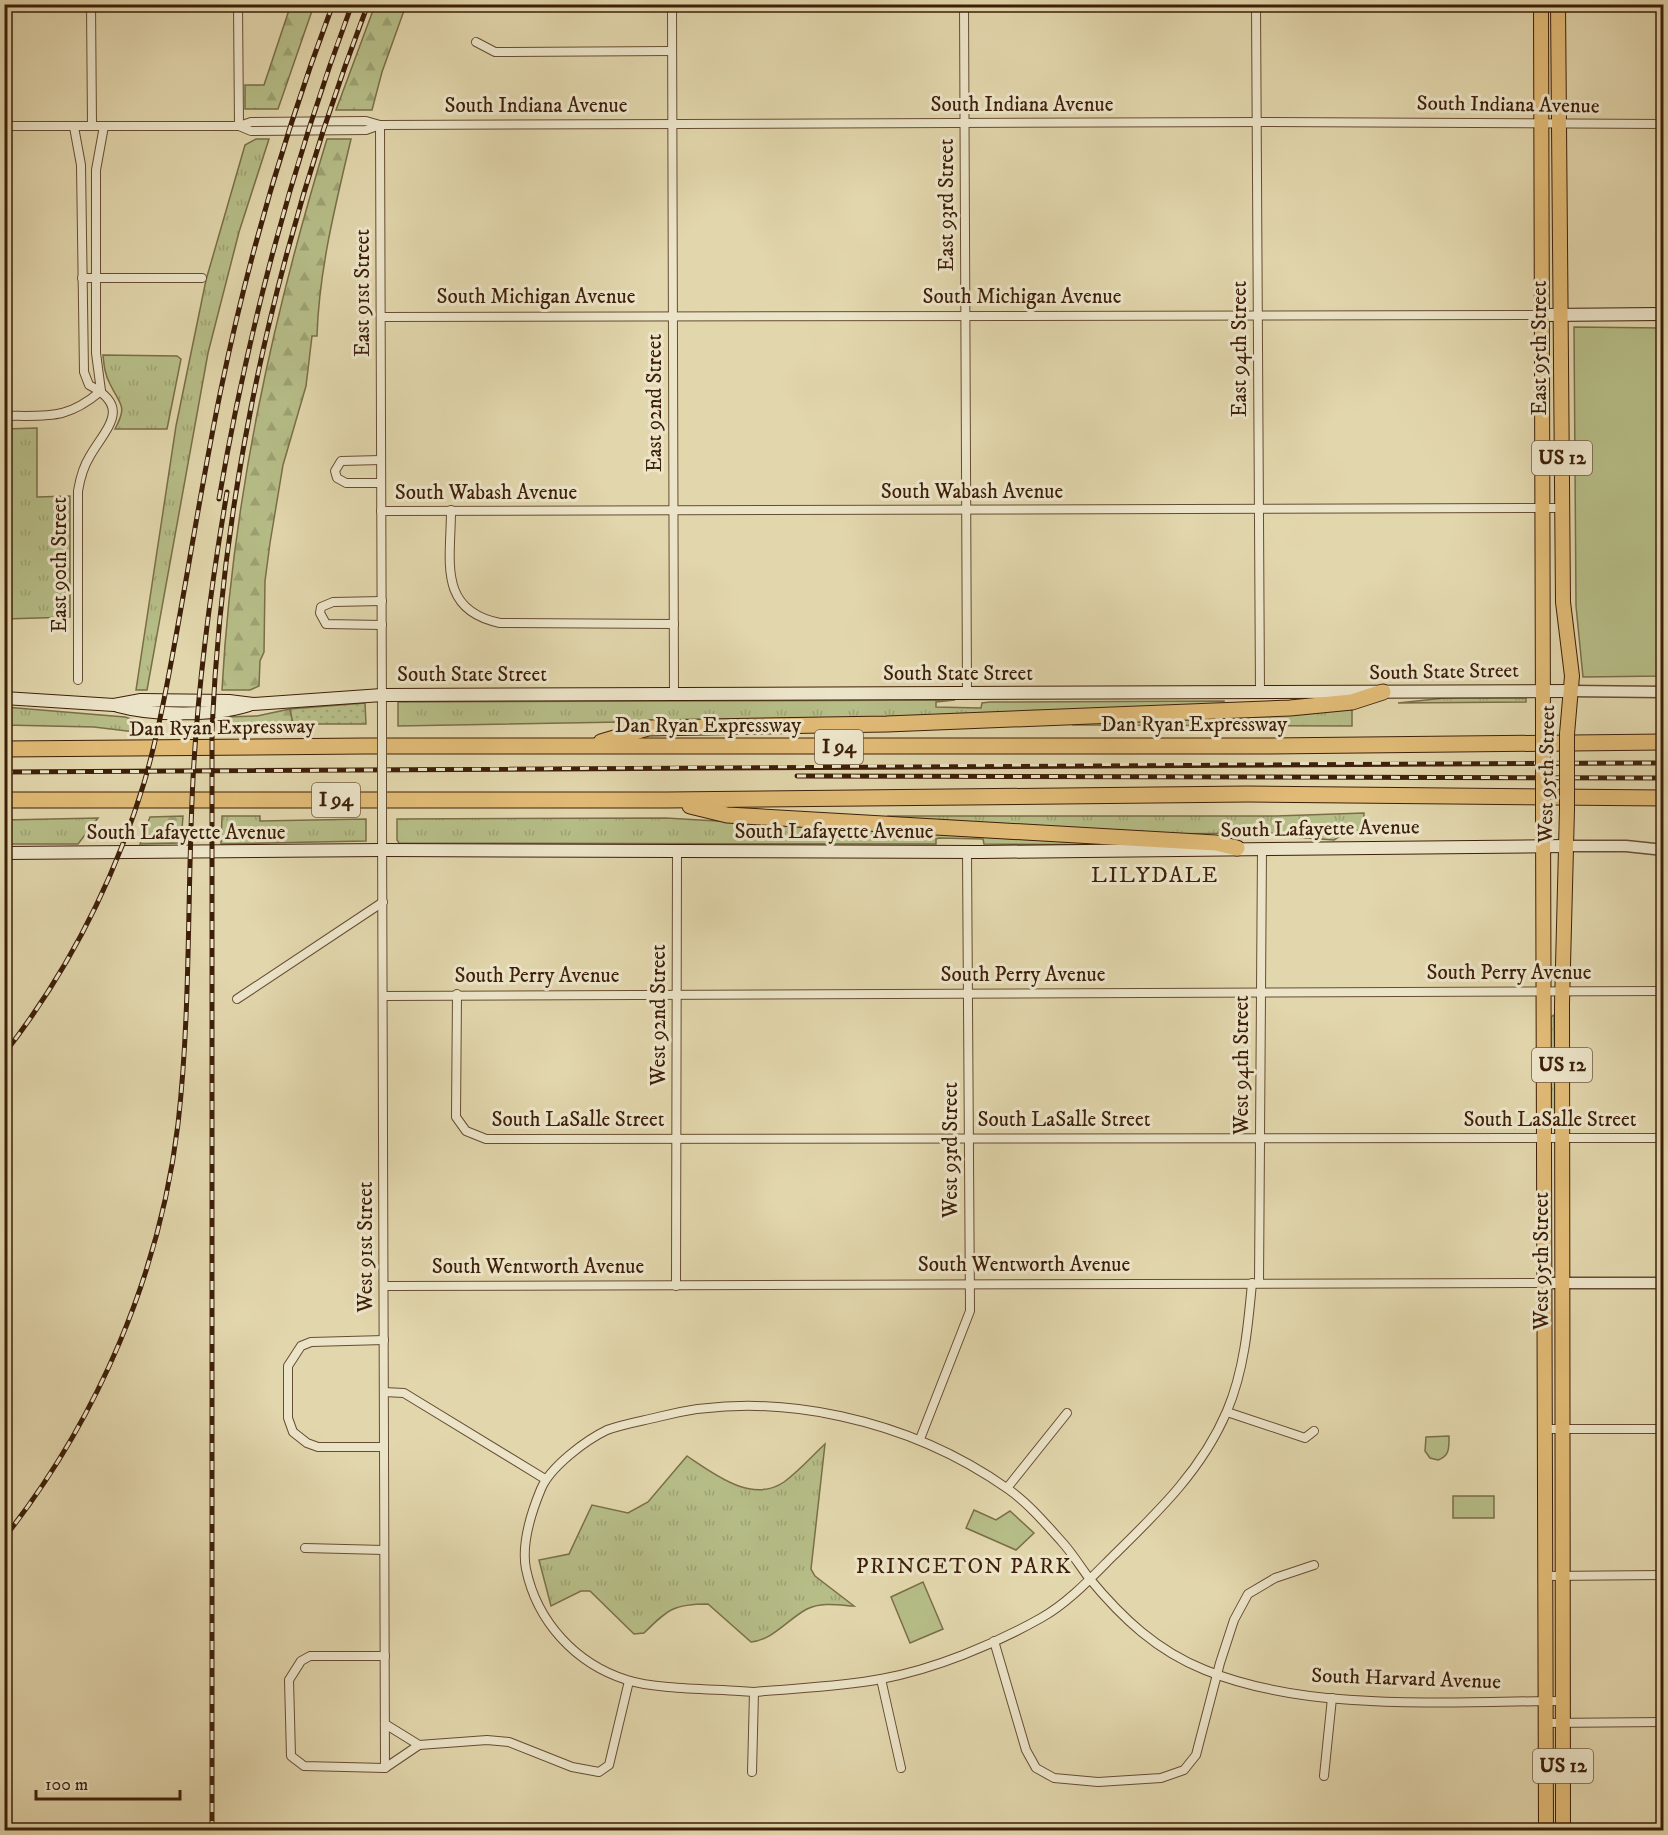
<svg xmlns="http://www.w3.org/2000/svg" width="1668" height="1835" font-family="'IM FELL DW Pica',serif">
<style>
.grass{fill:url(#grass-tufts);stroke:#7a6e48;stroke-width:1.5}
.forest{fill:url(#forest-firs);stroke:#7a6e48;stroke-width:1.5}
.park{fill:#b6bd87;stroke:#7a6e48;stroke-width:1.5}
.garden{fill:url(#garden-dots);stroke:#7a6e48;stroke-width:1.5}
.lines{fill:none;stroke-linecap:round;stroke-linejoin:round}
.minor-casing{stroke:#664d31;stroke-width:10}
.tertiary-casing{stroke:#664d31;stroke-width:13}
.secondary-casing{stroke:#3d1f08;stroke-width:14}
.primary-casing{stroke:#3d1f08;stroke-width:16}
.motorway-casing{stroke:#3d1f08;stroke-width:17}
.minor{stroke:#ece4c9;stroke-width:8}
.tertiary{stroke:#ece4c9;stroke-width:10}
.secondary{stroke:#ece4c9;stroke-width:12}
.primary{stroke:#e1bb76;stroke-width:14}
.motorway{stroke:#e1bb76;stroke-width:15}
.rail-casing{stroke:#3d1f08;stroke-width:5}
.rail{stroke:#ece4c9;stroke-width:3;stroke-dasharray:9;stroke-linecap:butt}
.minor-bridge-casing{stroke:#664d31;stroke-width:10;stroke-linecap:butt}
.primary-bridge-casing{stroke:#3d1f08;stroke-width:16;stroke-linecap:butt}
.minor-bridge{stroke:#ece4c9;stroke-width:8}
.primary-bridge{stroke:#e1bb76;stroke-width:14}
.labels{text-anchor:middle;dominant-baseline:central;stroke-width:6;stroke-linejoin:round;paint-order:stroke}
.shield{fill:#ece4c9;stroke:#725a42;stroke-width:1.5}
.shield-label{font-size:20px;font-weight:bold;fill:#3d1f08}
.street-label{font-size:21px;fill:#3d1f08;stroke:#ece4c9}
.neighbourhood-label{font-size:22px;letter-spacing:1.5px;fill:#3d1f08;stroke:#ece4c9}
</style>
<defs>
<pattern id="grass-tufts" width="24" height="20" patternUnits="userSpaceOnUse" patternTransform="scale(1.5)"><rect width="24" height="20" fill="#b6bd87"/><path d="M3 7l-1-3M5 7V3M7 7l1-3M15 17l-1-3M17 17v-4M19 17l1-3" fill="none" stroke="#9da273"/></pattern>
<pattern id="forest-firs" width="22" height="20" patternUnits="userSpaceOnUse" patternTransform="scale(1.5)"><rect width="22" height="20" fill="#b6bd87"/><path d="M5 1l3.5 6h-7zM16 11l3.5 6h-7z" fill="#9da273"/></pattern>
<pattern id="garden-dots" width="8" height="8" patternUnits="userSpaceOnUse" patternTransform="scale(1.5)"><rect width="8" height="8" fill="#b6bd87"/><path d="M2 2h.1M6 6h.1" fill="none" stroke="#9da273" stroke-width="1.8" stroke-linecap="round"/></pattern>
</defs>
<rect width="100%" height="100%" fill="#e2d6ac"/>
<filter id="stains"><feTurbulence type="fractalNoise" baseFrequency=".00333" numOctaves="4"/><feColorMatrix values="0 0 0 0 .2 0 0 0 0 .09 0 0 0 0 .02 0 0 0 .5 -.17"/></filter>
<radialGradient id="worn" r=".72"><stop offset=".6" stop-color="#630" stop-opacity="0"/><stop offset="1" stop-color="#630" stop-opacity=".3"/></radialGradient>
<g class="grass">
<polygon points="256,139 269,139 239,232 208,353 147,690 136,690 176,426 206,280 245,145"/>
<path d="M103,355L177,356L181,359L167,429H115C128,405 120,405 110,384C105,375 104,366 103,355Z"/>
<polygon points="37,428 37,497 70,496 70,617 5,619 5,429"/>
<polygon points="1445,698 1526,698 1526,702 1398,703"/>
<polygon points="955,700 936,702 936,707 981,708 982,703 990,702 1224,701 1224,705 909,717 398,726 398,702"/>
<polygon points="5,707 125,717 138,721 135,732 94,727 5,725"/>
<polygon points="1352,708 1352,726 1073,725 1073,721"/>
<polygon points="1364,813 1363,833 1345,833 1334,840 1292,837 1288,833 1145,834 888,819 888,816 1276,816"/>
<polygon points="222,816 260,816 260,821 366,819 366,841 221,844"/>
<polygon points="98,818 78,844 5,844 5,820"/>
<polygon points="666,818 1121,845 984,844 983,839 939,838 936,839 936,844 399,843 397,840 397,819"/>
<polygon points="1554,1015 1556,1113 1554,1113 1551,1112 1551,1017"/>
<path d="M825,1444L811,1569L815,1576L854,1606C838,1605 822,1602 807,1609C788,1619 773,1640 751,1642L708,1604C674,1604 668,1609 644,1633L634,1634L590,1591H581L551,1606L539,1560L569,1554L592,1505L628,1513L648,1502L687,1456C714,1474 752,1504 784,1482C799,1471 812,1456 825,1444Z"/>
</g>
<g class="forest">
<polygon points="291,4 314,5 278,109 245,109 245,85 264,85"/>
<polygon points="375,5 406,5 382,72 372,110 336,110"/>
<path d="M327,139H351C336,203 319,269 317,336H312L306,386L283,465L270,543L265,581L264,652L260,661L259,686L250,690H222C232,502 272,319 327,139Z"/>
<polygon points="290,709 293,724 222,730 224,717 257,716"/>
<polygon points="183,816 181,843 140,844 150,817"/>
</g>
<g class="park">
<polygon points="1574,327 1663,328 1663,676 1583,677 1576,606"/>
<path d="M1449,1436C1449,1447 1450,1456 1438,1460L1430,1458L1425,1451L1426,1437Z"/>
<rect x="1453" y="1496" width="41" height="22"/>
<polygon points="974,1510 996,1520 1010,1511 1034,1533 1016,1550 966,1528"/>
<polygon points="923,1582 943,1629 910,1643 891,1597"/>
</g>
<polygon class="garden" points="365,703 366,724 293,724 290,709"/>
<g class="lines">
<defs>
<g id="minor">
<polyline points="91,4 92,126"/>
<polyline points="238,4 239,126"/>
<polyline points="672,4 674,694"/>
<polyline points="964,4 967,693"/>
<polyline points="1256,4 1260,693"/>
<polyline points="476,42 495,52 672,51"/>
<polyline points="380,125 382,726"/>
<polyline points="4,126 239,126 251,131 366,130 380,125"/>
<polyline points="239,126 251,122 366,121 380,125 1270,122 1664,124"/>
<path d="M74,127L81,165L84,372L89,385C132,407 107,427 90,456C83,467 80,479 78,491V680"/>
<polyline points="82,278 202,278"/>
<polyline points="381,317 1543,315"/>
<polyline points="101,391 96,353 96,170 104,126"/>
<path d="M4,416C48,415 65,421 101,391"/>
<polyline points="381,460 341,461 335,471 337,478 346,483 381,483"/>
<path d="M451,510C451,561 437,610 500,623L674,624"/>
<polyline points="381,511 1562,508"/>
<polyline points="382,601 333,602 321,607 320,613 326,624 382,625"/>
<polyline points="382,819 385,1768"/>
<polyline points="457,994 456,1117 466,1131 486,1139 1664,1138"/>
<polyline points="383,996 1664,991"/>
<polyline points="237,999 383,902"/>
<path d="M1252,1283C1248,1327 1244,1371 1227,1411C1202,1470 1158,1512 1113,1556C1092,1577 1068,1603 1041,1618C993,1645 935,1669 881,1679C839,1687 796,1688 754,1692L739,1691C709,1689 655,1689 627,1680C576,1664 537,1622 526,1569C521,1543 531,1513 541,1489C550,1467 586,1440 607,1430C623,1424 642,1421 658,1417C775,1387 912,1421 1008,1489C1028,1503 1046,1524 1062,1542C1072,1553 1080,1566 1089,1578C1122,1618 1157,1651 1205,1670C1310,1713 1451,1701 1563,1701"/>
<polyline points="1259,1283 1262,848"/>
<polyline points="384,1286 1546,1283"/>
<polyline points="676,1286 677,851"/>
<polyline points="384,1340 311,1342 301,1346 288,1366 288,1418 293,1432 307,1443 318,1447 384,1447"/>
<polyline points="384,1392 404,1393 545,1479"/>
<polyline points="1227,1412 1305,1438 1314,1431"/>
<polyline points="1545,1429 1664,1429"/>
<polyline points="920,1439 970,1311 967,852"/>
<polyline points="1007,1488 1067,1413"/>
<polyline points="305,1548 384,1550"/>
<polyline points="1545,1576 1664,1575"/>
<polyline points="994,1641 1026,1750 1036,1768 1054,1778 1098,1782 1161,1778 1184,1770 1196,1755 1220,1663 1234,1620 1248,1594 1275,1578 1314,1565"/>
<polyline points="385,1656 310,1656 301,1661 289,1680 291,1756 304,1766 385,1768 419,1745 487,1740 509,1742 572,1767 599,1772 609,1765 629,1681"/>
<polyline points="881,1679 901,1768"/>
<polyline points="1546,1723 1664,1722"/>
<polyline points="385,1724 419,1745"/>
<polyline points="752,1772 754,1692"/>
<polyline points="1324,1776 1332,1698"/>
</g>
<g id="tertiary">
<polyline points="1570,691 1664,692"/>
<polyline points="1567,846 1626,846 1664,850"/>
<polyline points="1546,1283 1664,1283"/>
</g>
<g id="secondary">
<polyline points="1543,315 1664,314"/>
<polyline points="4,698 114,705 141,700 229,701 253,704 382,695 1570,691"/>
<path d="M118,706C154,716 214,716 249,705"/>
<polyline points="4,853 383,850 980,852 1567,846"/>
</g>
<g id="primary">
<polyline points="1541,4 1543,728"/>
<polyline points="1558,4 1563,602 1572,676 1567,734"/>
<polyline points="1543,809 1546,1830"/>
<polyline points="1563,1830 1562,1004 1567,809"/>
</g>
<g id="motorway">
<polyline points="601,742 648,728 887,724 1290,708 1352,702 1383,692"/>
<polyline points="4,749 364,746 1262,746 1664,742"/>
<polyline points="4,800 667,800 1248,794 1664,798"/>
<polyline points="690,806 727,815 1216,843 1237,848"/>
</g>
</defs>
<use href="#minor" class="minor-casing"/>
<use href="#tertiary" class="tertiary-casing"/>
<use href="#secondary" class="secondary-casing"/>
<use href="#primary" class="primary-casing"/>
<use href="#motorway" class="motorway-casing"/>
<use href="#minor" class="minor"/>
<use href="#tertiary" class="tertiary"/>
<use href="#secondary" class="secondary"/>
<use href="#primary" class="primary"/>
<use href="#motorway" class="motorway"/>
<defs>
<g id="rail">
<path d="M219,499C248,330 292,165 352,4"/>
<path d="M4,772C558,770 1111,762 1664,763"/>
<polyline points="797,776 1664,778"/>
<path d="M4,1054C67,973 114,881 144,783C158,735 167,685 176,636C191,554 204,471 221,389C248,259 286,129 333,4"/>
<path d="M4,1538C98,1419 160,1274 178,1124C191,1010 187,894 193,779C198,683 211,586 227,492"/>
<path d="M212,1830V730C223,481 279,237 368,4"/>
</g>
</defs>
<use href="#rail" class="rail-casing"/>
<use href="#rail" class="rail"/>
<defs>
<polyline id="minor-bridge" points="382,726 382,819"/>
<g id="primary-bridge">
<polyline points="1543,809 1543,728"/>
<polyline points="1567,809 1567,734"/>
</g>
</defs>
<use href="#minor-bridge" class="minor-bridge-casing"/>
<use href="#primary-bridge" class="primary-bridge-casing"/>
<use href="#minor-bridge" class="minor-bridge"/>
<use href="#primary-bridge" class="primary-bridge"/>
</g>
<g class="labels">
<g class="shield">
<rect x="1532" y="441" width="60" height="34" rx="4.5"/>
<rect x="815" y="730" width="48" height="34" rx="4.5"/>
<rect x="312" y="783" width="48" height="34" rx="4.5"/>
<rect x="1532" y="1048" width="60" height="34" rx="4.5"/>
<rect x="1533" y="1749" width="60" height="34" rx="4.5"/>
</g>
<g class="shield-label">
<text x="1562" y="458">US 12</text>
<text x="839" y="747">I 94</text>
<text x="336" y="800">I 94</text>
<text x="1562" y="1065">US 12</text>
<text x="1563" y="1766">US 12</text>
</g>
<g class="street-label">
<text x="1022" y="105">South Indiana Avenue</text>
<text transform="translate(1508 105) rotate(1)">South Indiana Avenue</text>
<text x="536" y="106">South Indiana Avenue</text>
<text transform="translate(947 205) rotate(-90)">East 93rd Street</text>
<text transform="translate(363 293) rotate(-90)">East 91st Street</text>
<text x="536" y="297">South Michigan Avenue</text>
<text x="1022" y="297">South Michigan Avenue</text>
<text transform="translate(1540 348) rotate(-90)">East 95th Street</text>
<text transform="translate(1240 349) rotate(-90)">East 94th Street</text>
<text transform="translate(655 403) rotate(-90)">East 92nd Street</text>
<text x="972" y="492">South Wabash Avenue</text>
<text x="486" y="493">South Wabash Avenue</text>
<text transform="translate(60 565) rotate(-90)">East 90th Street</text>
<text transform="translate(1444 672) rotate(-1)">South State Street</text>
<text x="958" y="674">South State Street</text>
<text x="472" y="675">South State Street</text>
<text x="1194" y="725">Dan Ryan Expressway</text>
<text x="708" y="726">Dan Ryan Expressway</text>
<text transform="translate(222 728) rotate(-1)">Dan Ryan Expressway</text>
<text transform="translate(1547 774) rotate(-89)">West 95th Street</text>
<text transform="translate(1320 829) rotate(-1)">South Lafayette Avenue</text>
<text x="834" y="832">South Lafayette Avenue</text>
<text x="186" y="833">South Lafayette Avenue</text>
<text x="1509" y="973">South Perry Avenue</text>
<text x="1023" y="975">South Perry Avenue</text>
<text x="537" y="976">South Perry Avenue</text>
<text transform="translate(659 1015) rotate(-90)">West 92nd Street</text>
<text transform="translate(1242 1065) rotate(-90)">West 94th Street</text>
<text x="578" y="1120">South LaSalle Street</text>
<text x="1064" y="1120">South LaSalle Street</text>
<text x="1550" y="1120">South LaSalle Street</text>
<text transform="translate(951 1150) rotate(-90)">West 93rd Street</text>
<text transform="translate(366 1247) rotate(-90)">West 91st Street</text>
<text transform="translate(1542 1261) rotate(-90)">West 95th Street</text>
<text x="1024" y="1265">South Wentworth Avenue</text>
<text x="538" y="1267">South Wentworth Avenue</text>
<text transform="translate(1406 1679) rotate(2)">South Harvard Avenue</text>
</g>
<g class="neighbourhood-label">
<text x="1155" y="875">LILYDALE</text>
<text x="964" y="1566">PRINCETON PARK</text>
</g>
</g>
<rect width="1668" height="1835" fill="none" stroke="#e2d6ac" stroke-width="24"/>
<rect x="6" y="6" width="1656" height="1823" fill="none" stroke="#3d1f08" stroke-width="3"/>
<rect x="12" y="12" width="1644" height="1811" fill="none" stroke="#3d1f08" stroke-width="1.5"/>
<path d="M36 1790v9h144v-9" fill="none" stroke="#3d1f08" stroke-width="3"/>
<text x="45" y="1790" font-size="18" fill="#3d1f08" stroke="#ece4c9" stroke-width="4.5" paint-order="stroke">100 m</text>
<rect width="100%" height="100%" filter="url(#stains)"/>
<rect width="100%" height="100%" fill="url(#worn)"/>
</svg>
